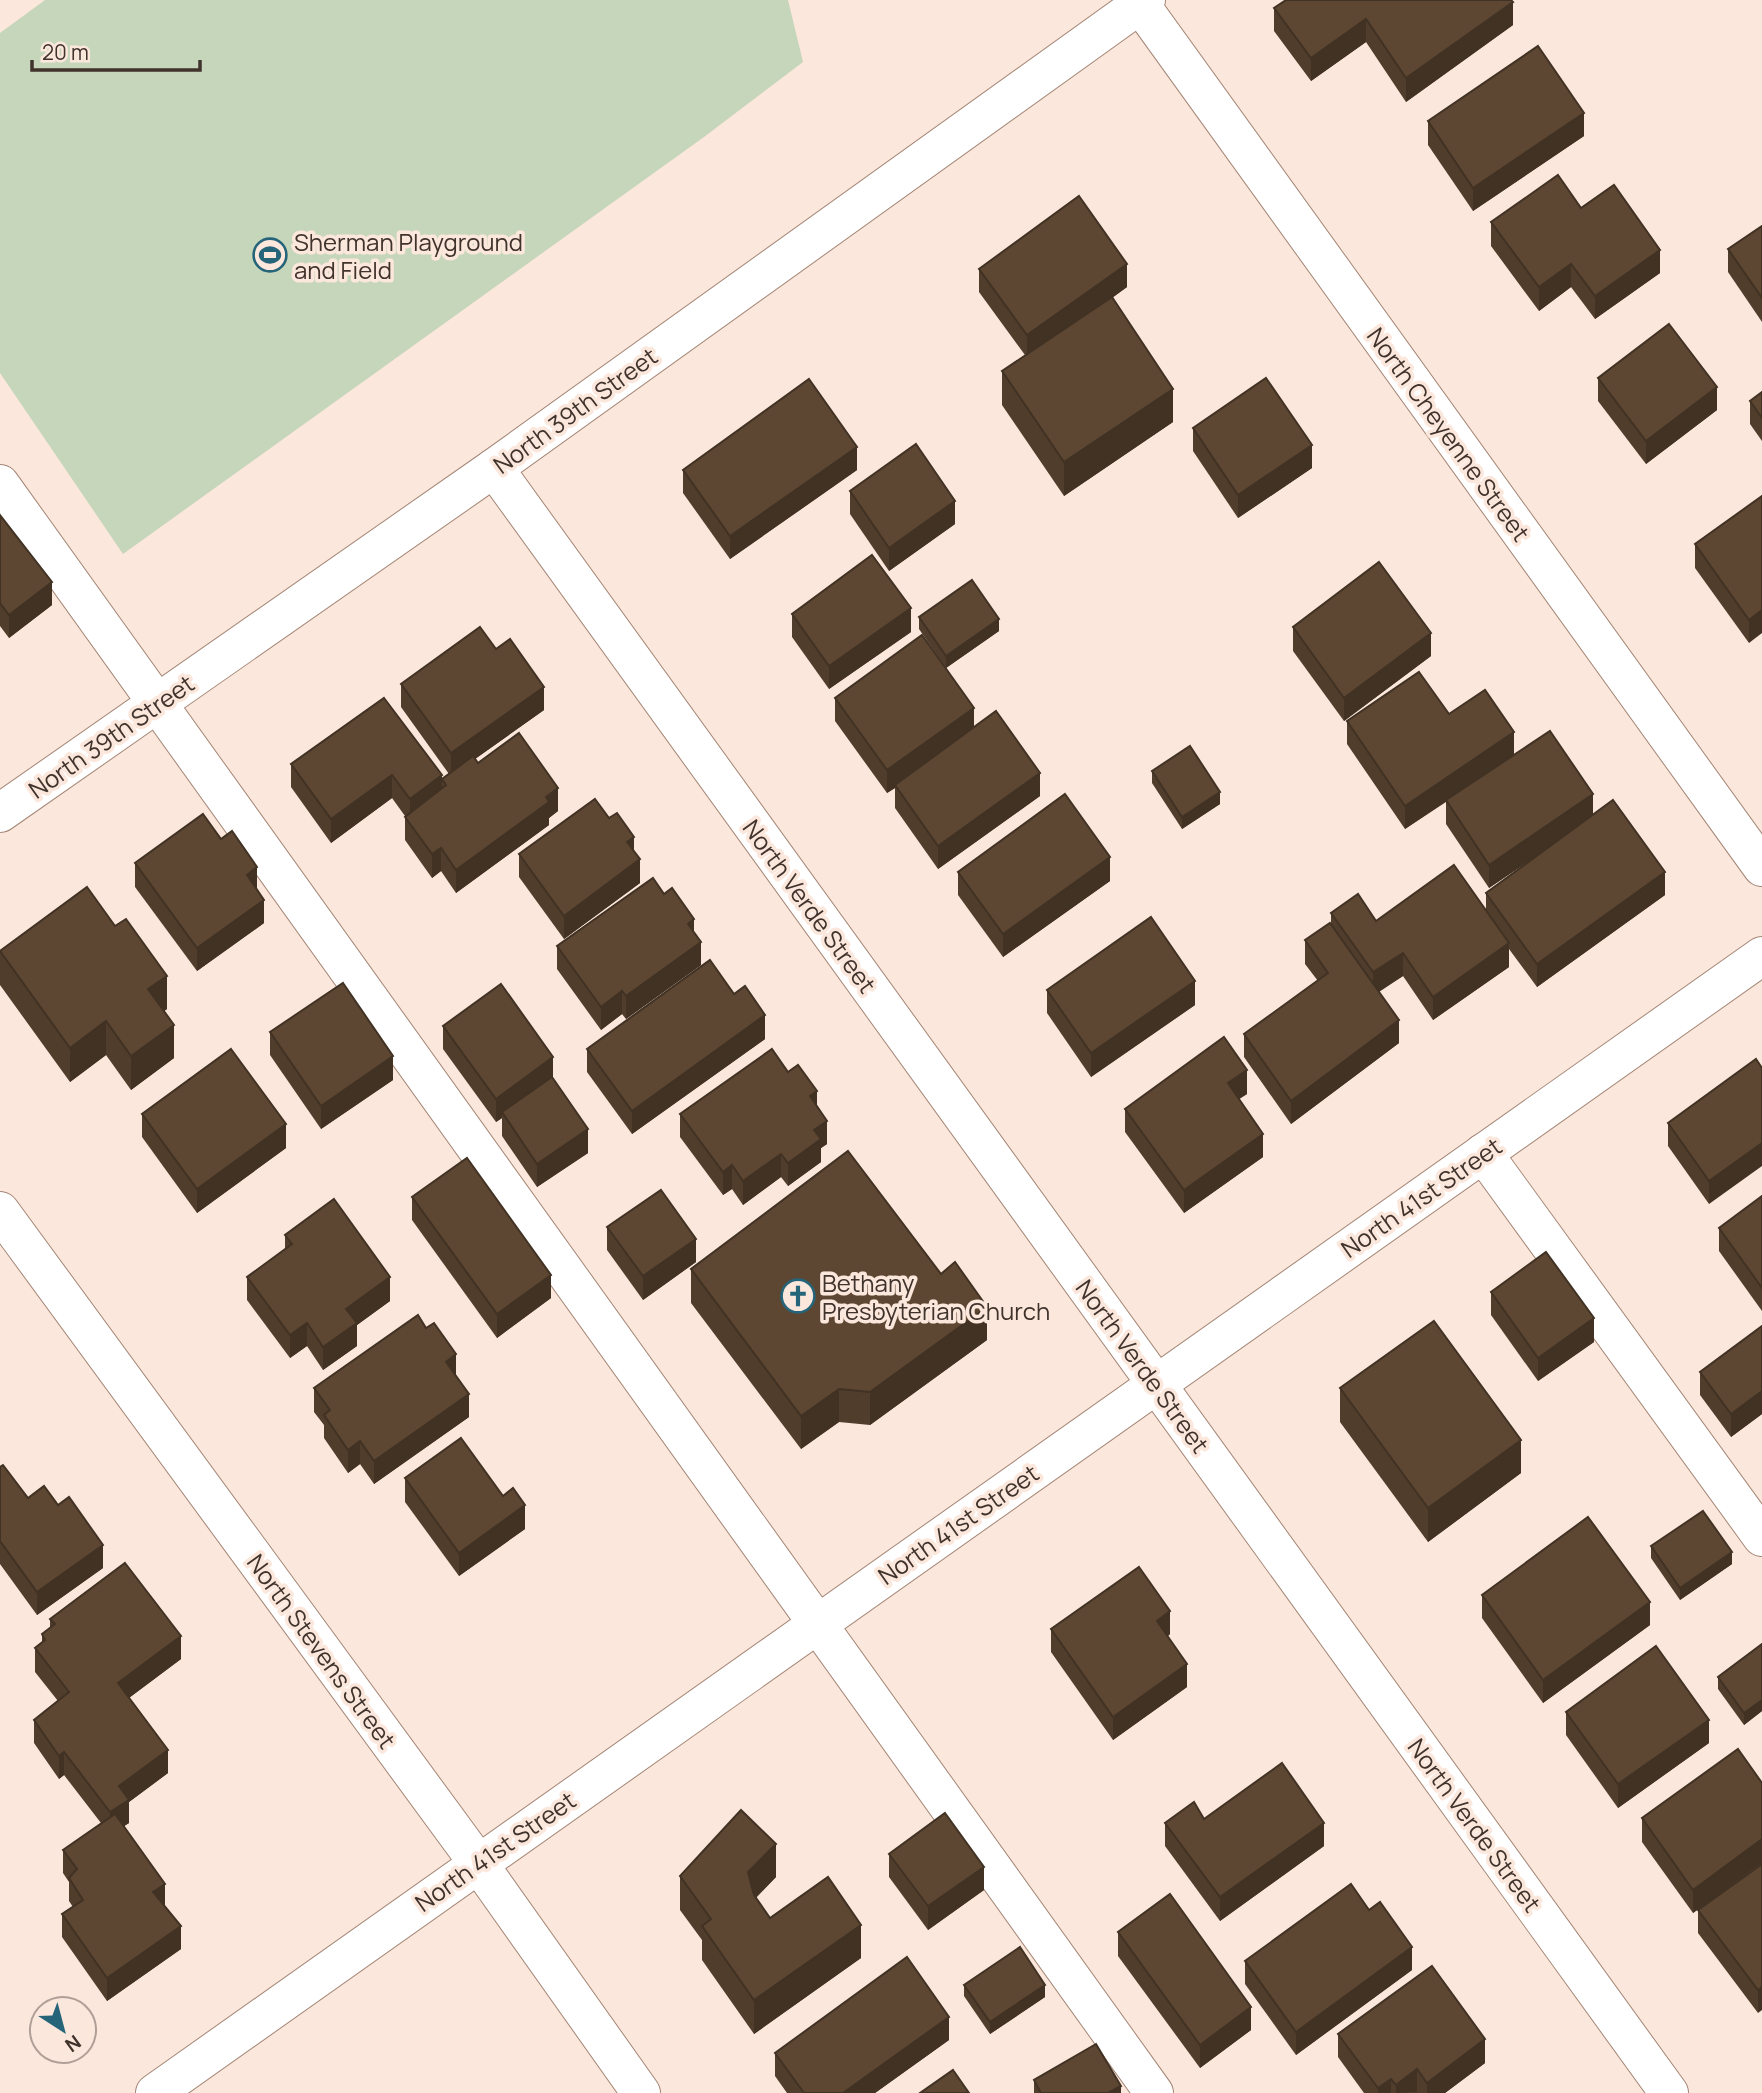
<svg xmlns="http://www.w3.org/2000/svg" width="1762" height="2093" font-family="Manrope,sans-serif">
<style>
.pitch{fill:#c6d6ba}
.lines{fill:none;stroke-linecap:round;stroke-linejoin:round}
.minor-casing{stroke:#a48676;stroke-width:40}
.minor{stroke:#fff;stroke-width:38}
.wall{fill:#503d2c}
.shaded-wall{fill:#413224}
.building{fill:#5d4733;stroke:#413224;stroke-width:2}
.labels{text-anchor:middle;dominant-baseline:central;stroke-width:7;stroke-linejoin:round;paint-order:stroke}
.poi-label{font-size:24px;fill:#40332c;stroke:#fbe7dc;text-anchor:start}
.street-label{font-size:24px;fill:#40332c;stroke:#fbe7dc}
</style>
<rect width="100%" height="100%" fill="#fbe7dc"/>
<polygon class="pitch" points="45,0 788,0 803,62 704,137 123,554 0,373 0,33"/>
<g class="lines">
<defs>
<g id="minor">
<polyline points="1137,0 1762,867"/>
<polyline points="494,468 1669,2093"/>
<polyline points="0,484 1154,2093"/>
<polyline points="0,813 494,468 1146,0"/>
<polyline points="1483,1153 1762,1537"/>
<polyline points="0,1211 478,1863 641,2093"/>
<polyline points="155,2093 1762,956"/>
</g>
</defs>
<use href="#minor" class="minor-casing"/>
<use href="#minor" class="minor"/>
</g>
<g class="wall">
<polygon points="1274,8 1513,25 1406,102 1366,42 1311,81 1274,31"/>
<polygon points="1428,121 1584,136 1473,211 1428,145"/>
<polygon points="1581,208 1660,273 1595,319 1571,287 1539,311 1491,246 1491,222"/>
<polygon points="1762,226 1762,322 1728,272 1728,249"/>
<polygon points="979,269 1127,287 1112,298 1173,422 1064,496 1002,405 1002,371 1025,355 979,292"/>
<polygon points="1598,378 1717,410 1646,464 1598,401"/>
<polygon points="1762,392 1762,441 1750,424 1750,401"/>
<polygon points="1193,428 1312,468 1238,518 1193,451"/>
<polygon points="683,470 857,470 730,559 683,493"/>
<polygon points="850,491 955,524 889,571 850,514"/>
<polygon points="1762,496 1749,643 1695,568 1695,544"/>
<polygon points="0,515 52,605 9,638 0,626"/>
<polygon points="792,614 911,632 829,689 792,637"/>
<polygon points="919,617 999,631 946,668 919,629"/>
<polygon points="1293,627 1431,656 1344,721 1293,651"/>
<polygon points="496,649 544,710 475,759 478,763 558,811 549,818 549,825 456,893 441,871 432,878 405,840 405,816 392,798 331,843 291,787 291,764 442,779 449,774 401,707 401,684"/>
<polygon points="835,698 974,728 1040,796 938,869 895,808 895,788 887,793 835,721"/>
<polygon points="1449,714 1514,754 1593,815 1665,895 1537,987 1509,949 1509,967 1433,1020 1403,976 1379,991 1399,1043 1291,1124 1244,1057 1244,1034 1318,981 1305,964 1305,940 1331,924 1331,913 1376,921 1486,910 1486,893 1538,855 1489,888 1446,824 1446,802 1405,829 1347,744 1347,721"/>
<polygon points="1152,771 1220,804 1182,829 1152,783"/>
<polygon points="634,852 640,883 564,939 519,877 519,854"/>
<polygon points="135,863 257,890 264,923 197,971 135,887"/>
<polygon points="958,872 1110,881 1003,957 958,895"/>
<polygon points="664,894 694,933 701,965 626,1019 622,1014 601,1030 557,969 557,946"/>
<polygon points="0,950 167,1009 164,1011 174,1058 131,1090 106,1055 70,1082 0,985"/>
<polygon points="1047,990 1195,1005 1091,1077 1047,1013"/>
<polygon points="734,994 765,1039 632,1134 587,1072 587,1049"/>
<polygon points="443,1026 553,1079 588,1153 537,1187 502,1136 502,1118 496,1122 443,1049"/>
<polygon points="270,1032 393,1080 321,1129 270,1055"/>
<polygon points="1756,1059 1709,1204 1668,1146 1668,1123"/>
<polygon points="788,1072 817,1107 827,1144 821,1148 821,1162 788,1186 781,1177 743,1205 732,1189 723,1195 680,1137 680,1114"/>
<polygon points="1247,1094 1239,1099 1263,1157 1184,1213 1125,1132 1125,1109"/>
<polygon points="142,1114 286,1148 197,1213 142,1137"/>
<polygon points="1762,1196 1762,1311 1719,1251 1719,1228"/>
<polygon points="412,1197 551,1298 497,1338 412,1220"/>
<polygon points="607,1227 696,1262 643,1300 607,1250"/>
<polygon points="285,1235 390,1301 357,1325 357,1346 323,1370 307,1346 290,1358 247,1300 247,1277 285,1249"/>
<polygon points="691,1269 987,1340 870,1425 839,1422 801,1449 691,1303"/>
<polygon points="1491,1292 1594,1342 1538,1381 1491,1315"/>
<polygon points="1762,1326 1762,1414 1731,1437 1700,1395 1700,1372"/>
<polygon points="456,1375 469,1417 374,1484 360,1464 348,1473 324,1438 324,1425 314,1412 314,1388"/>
<polygon points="1340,1388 1521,1473 1428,1542 1340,1422"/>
<polygon points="0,1467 28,1498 103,1568 37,1615 0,1564"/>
<polygon points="405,1478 525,1529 459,1576 405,1502"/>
<polygon points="1651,1546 1732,1564 1680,1600 1651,1558"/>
<polygon points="1482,1595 1650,1625 1543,1703 1482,1618"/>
<polygon points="50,1619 181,1659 129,1698 168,1773 129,1802 129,1823 124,1826 165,1907 181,1949 107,2001 62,1937 62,1914 73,1907 69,1901 69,1882 63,1873 63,1850 101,1823 64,1775 59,1779 34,1743 34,1720 58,1701 35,1672 35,1648 42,1643 42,1634 50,1628"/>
<polygon points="1051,1629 1170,1634 1168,1636 1187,1687 1113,1740 1051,1652"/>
<polygon points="1762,1644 1762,1711 1744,1725 1718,1689 1718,1677"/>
<polygon points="1566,1712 1709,1743 1618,1808 1566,1735"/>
<polygon points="1762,1783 1762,1863 1693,1913 1642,1842 1642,1818"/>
<polygon points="1204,1819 1324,1846 1220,1921 1165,1846 1165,1823"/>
<polygon points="889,1854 984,1890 928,1930 889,1877"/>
<polygon points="1762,1864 1758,2013 1698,1933 1698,1910"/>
<polygon points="680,1876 776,1877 756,1898 770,1918 861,1958 754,2034 702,1960 702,1940 680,1910"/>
<polygon points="1118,1932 1251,2030 1200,2068 1118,1956"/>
<polygon points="1245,1961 1412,1970 1296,2055 1245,1984"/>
<polygon points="964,1985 1045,1997 990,2034 964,1996"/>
<polygon points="1338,2034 1485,2063 1445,2093 1364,2093 1338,2057"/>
<polygon points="949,2040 875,2093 787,2093 775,2076 775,2053"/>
<polygon points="1034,2080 1121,2093 1034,2093"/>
</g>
<g class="shaded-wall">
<polygon points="1513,2 1513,25 1406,102 1406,78"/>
<polygon points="1366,19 1366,42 1311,81 1311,58"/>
<polygon points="1584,113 1584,136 1473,211 1473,188"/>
<polygon points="1660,250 1660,273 1595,319 1595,296"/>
<polygon points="1127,264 1127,287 1027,359 1027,335"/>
<polygon points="1571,264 1571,287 1539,311 1539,287"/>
<polygon points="1717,387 1717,410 1646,464 1646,441"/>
<polygon points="1173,389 1173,422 1064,496 1064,462"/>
<polygon points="1312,445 1312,468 1238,518 1238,495"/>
<polygon points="857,447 857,470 730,559 730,536"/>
<polygon points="955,501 955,524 889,571 889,548"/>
<polygon points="52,582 52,605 9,638 9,615"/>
<polygon points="911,608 911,632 829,689 829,666"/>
<polygon points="1762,610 1762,633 1749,643 1749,620"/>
<polygon points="999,619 999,631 946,668 946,656"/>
<polygon points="1431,633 1431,656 1344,721 1344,698"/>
<polygon points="544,687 544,710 451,776 451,753"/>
<polygon points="974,708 974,731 895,785 895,788 887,793 887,770"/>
<polygon points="1514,732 1514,755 1405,829 1405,806"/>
<polygon points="1040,773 1040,796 938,869 938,846"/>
<polygon points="392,775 392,798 331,843 331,819"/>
<polygon points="442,775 442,799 410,822 410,799"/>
<polygon points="558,788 558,811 549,818 549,825 456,893 456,870"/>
<polygon points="1220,792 1220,804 1182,829 1182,817"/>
<polygon points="1593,794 1593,817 1489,888 1489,865"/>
<polygon points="634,837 634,860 627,842"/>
<polygon points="441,848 441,871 432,878 432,854"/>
<polygon points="1110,857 1110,881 1003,957 1003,934"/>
<polygon points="640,859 640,883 564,939 564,916"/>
<polygon points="257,867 257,890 247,875"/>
<polygon points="1665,872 1665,895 1537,987 1537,964"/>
<polygon points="264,900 264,923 197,971 197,948"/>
<polygon points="694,919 694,942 688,924"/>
<polygon points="701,942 701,965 626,1019 626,996"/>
<polygon points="1509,943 1509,967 1433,1020 1433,997"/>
<polygon points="1403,953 1403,976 1373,996 1373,972"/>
<polygon points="167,976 167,1009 148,1023 148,989"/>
<polygon points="1195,981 1195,1005 1091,1077 1091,1053"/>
<polygon points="622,991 622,1014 601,1030 601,1007"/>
<polygon points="765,1015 765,1039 632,1134 632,1111"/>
<polygon points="1399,1020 1399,1043 1291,1124 1291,1101"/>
<polygon points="106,1021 106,1055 70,1082 70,1048"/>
<polygon points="174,1025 174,1058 131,1090 131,1056"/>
<polygon points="393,1056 393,1080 321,1129 321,1106"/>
<polygon points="553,1057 553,1080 502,1112 502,1118 496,1122 496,1099"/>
<polygon points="1247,1070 1247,1094 1228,1106 1228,1083"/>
<polygon points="817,1091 817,1114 810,1096"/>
<polygon points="827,1121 827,1144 821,1148 821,1162 788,1186 788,1163 814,1130"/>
<polygon points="286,1124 286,1148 197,1213 197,1189"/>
<polygon points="588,1129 588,1153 537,1187 537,1164"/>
<polygon points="1263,1134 1263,1157 1184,1213 1184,1190"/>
<polygon points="1762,1143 1762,1166 1709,1204 1709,1181"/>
<polygon points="781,1154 781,1177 743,1205 743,1181"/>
<polygon points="732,1165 732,1189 723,1195 723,1172"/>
<polygon points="696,1239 696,1262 643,1300 643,1276"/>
<polygon points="551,1275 551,1298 497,1338 497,1314"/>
<polygon points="390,1277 390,1301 357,1325 357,1346 323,1370 323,1347 346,1309"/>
<polygon points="987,1307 987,1340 870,1425 870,1392"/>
<polygon points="1594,1318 1594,1342 1538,1381 1538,1358"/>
<polygon points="307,1323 307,1346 290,1358 290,1335"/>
<polygon points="456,1354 456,1378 446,1362"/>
<polygon points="839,1389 839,1422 801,1449 801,1416"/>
<polygon points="1762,1391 1762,1414 1731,1437 1731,1414"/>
<polygon points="469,1394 469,1417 374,1484 374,1461"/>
<polygon points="1521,1440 1521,1473 1428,1542 1428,1508"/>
<polygon points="360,1441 360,1464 348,1473 348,1450"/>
<polygon points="525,1505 525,1529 459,1576 459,1553"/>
<polygon points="103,1545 103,1568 37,1615 37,1592"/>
<polygon points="1732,1552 1732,1564 1680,1600 1680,1588"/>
<polygon points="1650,1602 1650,1625 1543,1703 1543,1680"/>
<polygon points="1170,1611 1170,1634 1157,1644 1157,1621"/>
<polygon points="181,1636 181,1659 118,1706 118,1683"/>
<polygon points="1187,1664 1187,1687 1113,1740 1113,1717"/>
<polygon points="1762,1700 1762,1711 1744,1725 1744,1713"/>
<polygon points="1709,1720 1709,1743 1618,1808 1618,1784"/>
<polygon points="168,1750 168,1773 129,1802 129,1823 110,1835 110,1812 119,1786"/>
<polygon points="64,1752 64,1775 59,1779 59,1756"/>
<polygon points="1324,1823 1324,1846 1220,1921 1220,1897"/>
<polygon points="1762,1839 1762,1863 1693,1913 1693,1890"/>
<polygon points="776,1844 776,1877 748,1905 748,1872"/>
<polygon points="984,1867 984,1890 928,1930 928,1906"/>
<polygon points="165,1884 165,1907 153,1892"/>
<polygon points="861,1925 861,1958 754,2034 754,2000"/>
<polygon points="181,1926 181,1949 107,2001 107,1978"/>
<polygon points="1412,1947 1412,1970 1296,2055 1296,2032"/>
<polygon points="1045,1985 1045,1997 990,2034 990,2022"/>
<polygon points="1762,1987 1762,2010 1758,2013 1758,1990"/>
<polygon points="1251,2007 1251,2030 1200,2068 1200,2045"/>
<polygon points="949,2017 949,2040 875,2093 843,2093"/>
<polygon points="1485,2039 1485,2063 1445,2093 1427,2093 1427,2083"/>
<polygon points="1417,2069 1417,2092 1396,2093 1396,2085"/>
<polygon points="1391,2079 1391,2093 1378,2093 1378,2088"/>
<polygon points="1121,2086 1121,2093 1108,2093"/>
</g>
<g class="building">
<polygon points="1286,0 1511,0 1513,2 1406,78 1366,19 1311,58 1274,8"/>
<polygon points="1538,46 1584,113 1473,188 1428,121"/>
<polygon points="1558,175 1581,208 1614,185 1660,250 1595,296 1571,264 1539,287 1491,222"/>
<polygon points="1079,196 1127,264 1027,335 979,269"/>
<polygon points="1762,226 1762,298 1728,249"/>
<polygon points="1112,297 1173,389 1064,462 1002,371"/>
<polygon points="1669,324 1717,387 1646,441 1598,378"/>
<polygon points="1266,378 1312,445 1238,495 1193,428"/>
<polygon points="809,379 857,447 730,536 683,470"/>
<polygon points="1762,392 1762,418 1750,401"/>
<polygon points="916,444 955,501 889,548 850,491"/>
<polygon points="1762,496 1762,610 1749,620 1695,544"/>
<polygon points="0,515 52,582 9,615 0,603"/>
<polygon points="872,555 911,608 829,666 792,614"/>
<polygon points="1379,562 1431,633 1344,698 1293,627"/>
<polygon points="972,580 999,619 946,656 919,617"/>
<polygon points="480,627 496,649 510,639 544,687 451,753 401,684"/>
<polygon points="922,635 974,708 887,770 835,698"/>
<polygon points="1419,672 1449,714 1485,690 1514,732 1405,806 1347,721"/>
<polygon points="384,698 442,775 410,799 392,775 331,819 291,764"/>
<polygon points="996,711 1040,773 938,846 895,785"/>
<polygon points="1550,731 1593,794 1489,865 1446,800"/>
<polygon points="519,733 558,788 546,797 549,802 456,870 441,848 432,854 405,817 446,785 442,779 473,756 478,763"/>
<polygon points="1190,746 1220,792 1182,817 1152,771"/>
<polygon points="1065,794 1110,857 1003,934 958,872"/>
<polygon points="595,799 609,818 617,813 634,837 627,842 640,859 564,916 519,854"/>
<polygon points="1613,800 1665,872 1537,964 1486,893"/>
<polygon points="203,814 221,839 232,831 257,867 247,875 264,900 197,948 135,863"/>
<polygon points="1454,865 1509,943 1433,997 1403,953 1373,972 1331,913 1358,894 1376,921"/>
<polygon points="653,878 664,894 672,888 694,919 688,924 701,942 626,996 622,991 601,1007 557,946"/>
<polygon points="87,887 115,926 126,919 167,976 148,989 174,1025 131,1056 106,1021 70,1048 0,951"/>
<polygon points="1151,917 1195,981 1091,1053 1047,990"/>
<polygon points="1330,923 1399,1020 1291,1101 1244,1034 1328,973 1305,940"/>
<polygon points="710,960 734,994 745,986 765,1015 632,1111 587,1049"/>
<polygon points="343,983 393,1056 321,1106 270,1032"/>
<polygon points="501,984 553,1057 496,1099 443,1026"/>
<polygon points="1224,1037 1247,1070 1228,1083 1263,1134 1184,1190 1125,1109"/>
<polygon points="231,1049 286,1124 197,1189 142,1114"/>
<polygon points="772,1049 788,1072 798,1065 817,1091 810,1096 827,1121 814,1130 821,1139 788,1163 781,1154 743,1181 732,1165 723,1172 680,1114"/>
<polygon points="1756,1059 1762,1068 1762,1143 1709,1181 1668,1123"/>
<polygon points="552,1077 588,1129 537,1164 502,1112"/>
<polygon points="848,1151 941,1274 955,1262 987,1307 870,1392 839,1389 801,1416 691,1269"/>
<polygon points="467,1158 551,1275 497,1314 412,1197"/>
<polygon points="661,1190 696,1239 643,1276 607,1227"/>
<polygon points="1762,1196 1762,1288 1719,1228"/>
<polygon points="334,1199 390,1277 346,1309 357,1323 323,1347 307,1323 290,1335 247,1277 292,1244 285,1235"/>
<polygon points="1546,1252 1594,1318 1538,1358 1491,1292"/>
<polygon points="418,1315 426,1328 434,1323 456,1354 446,1362 469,1394 374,1461 360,1441 348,1450 324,1415 330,1410 314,1388"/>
<polygon points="1434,1321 1521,1440 1428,1508 1340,1388"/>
<polygon points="1762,1326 1762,1391 1731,1414 1700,1372"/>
<polygon points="461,1438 503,1496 513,1488 525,1505 459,1553 405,1478"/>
<polygon points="3,1465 28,1498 44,1486 58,1505 69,1497 103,1545 37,1592 0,1541 0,1467"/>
<polygon points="1703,1511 1732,1552 1680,1588 1651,1546"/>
<polygon points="1588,1517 1650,1602 1543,1680 1482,1595"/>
<polygon points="125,1563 181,1636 118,1683 168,1750 119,1786 129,1800 110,1812 64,1752 59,1756 34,1720 69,1692 35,1648 45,1640 42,1634 55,1624 50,1619"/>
<polygon points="1139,1567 1170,1611 1157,1621 1187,1664 1113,1717 1051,1629"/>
<polygon points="1762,1644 1762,1700 1744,1713 1718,1677"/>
<polygon points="1656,1646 1709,1720 1618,1784 1566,1712"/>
<polygon points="1738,1749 1762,1783 1762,1839 1693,1890 1642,1818"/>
<polygon points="1282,1763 1324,1823 1220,1897 1165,1823 1194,1802 1204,1819"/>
<polygon points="741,1810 776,1844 748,1872 754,1895 770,1918 828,1877 861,1925 754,2000 702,1926 711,1919 680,1876"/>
<polygon points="945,1813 984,1867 928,1906 889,1854"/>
<polygon points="115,1814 165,1884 153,1892 181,1926 107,1978 62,1914 83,1900 69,1878 77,1869 63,1850"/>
<polygon points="1762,1864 1762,1987 1758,1990 1698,1910"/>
<polygon points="1351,1884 1369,1910 1380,1902 1412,1947 1296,2032 1245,1961"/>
<polygon points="1170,1894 1251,2007 1200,2045 1118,1932"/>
<polygon points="1020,1947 1045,1985 990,2022 964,1985"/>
<polygon points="907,1957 949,2017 843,2093 804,2093 775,2053"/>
<polygon points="1432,1966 1485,2039 1427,2083 1417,2069 1396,2085 1391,2079 1378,2088 1338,2034"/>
<polygon points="1096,2044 1121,2086 1108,2093 1041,2093 1034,2080"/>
<polygon points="953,2070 969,2093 920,2093"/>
</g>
<defs>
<symbol id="stadium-ring" viewBox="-11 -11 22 22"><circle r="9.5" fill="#fbe7dc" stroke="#26647a" stroke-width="1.5"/><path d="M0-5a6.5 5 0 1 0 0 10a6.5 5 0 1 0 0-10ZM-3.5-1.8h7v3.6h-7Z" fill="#26647a"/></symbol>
<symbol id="church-ring" viewBox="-11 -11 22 22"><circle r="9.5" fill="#fbe7dc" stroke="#26647a" stroke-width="1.5"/><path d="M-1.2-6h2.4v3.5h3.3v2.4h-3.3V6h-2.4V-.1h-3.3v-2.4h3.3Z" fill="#26647a"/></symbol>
</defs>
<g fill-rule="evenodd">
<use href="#stadium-ring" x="251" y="236" width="38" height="38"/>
<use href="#church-ring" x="779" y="1277" width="38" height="38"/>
</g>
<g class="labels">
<g class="poi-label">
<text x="294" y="241">Sherman Playground<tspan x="294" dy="28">and Field</tspan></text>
<text x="822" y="1282">Bethany<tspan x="822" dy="28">Presbyterian Church</tspan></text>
</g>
<g class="street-label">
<text transform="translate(575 410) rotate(-36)">North 39th Street</text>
<text transform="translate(1449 434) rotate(54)">North Cheyenne Street</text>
<text transform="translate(111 736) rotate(-35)">North 39th Street</text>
<text transform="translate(810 906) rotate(54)">North Verde Street</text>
<text transform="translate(1421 1197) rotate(-35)">North 41st Street</text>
<text transform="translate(1143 1366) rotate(54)">North Verde Street</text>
<text transform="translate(958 1524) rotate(-35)">North 41st Street</text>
<text transform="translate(322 1651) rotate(54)">North Stevens Street</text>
<text transform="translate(1475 1825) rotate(54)">North Verde Street</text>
<text transform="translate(495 1851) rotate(-35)">North 41st Street</text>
</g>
</g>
<g transform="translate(63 2030) rotate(144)"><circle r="33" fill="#fbe7dc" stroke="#b09f96" stroke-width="2"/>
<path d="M0-5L12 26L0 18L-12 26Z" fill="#26647a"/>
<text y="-10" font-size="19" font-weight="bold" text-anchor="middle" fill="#40332c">N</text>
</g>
<path d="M32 60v10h168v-10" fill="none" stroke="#40332c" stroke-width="3.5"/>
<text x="42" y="60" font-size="21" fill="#40332c" stroke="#fbe7dc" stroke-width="5" paint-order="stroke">20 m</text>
</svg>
